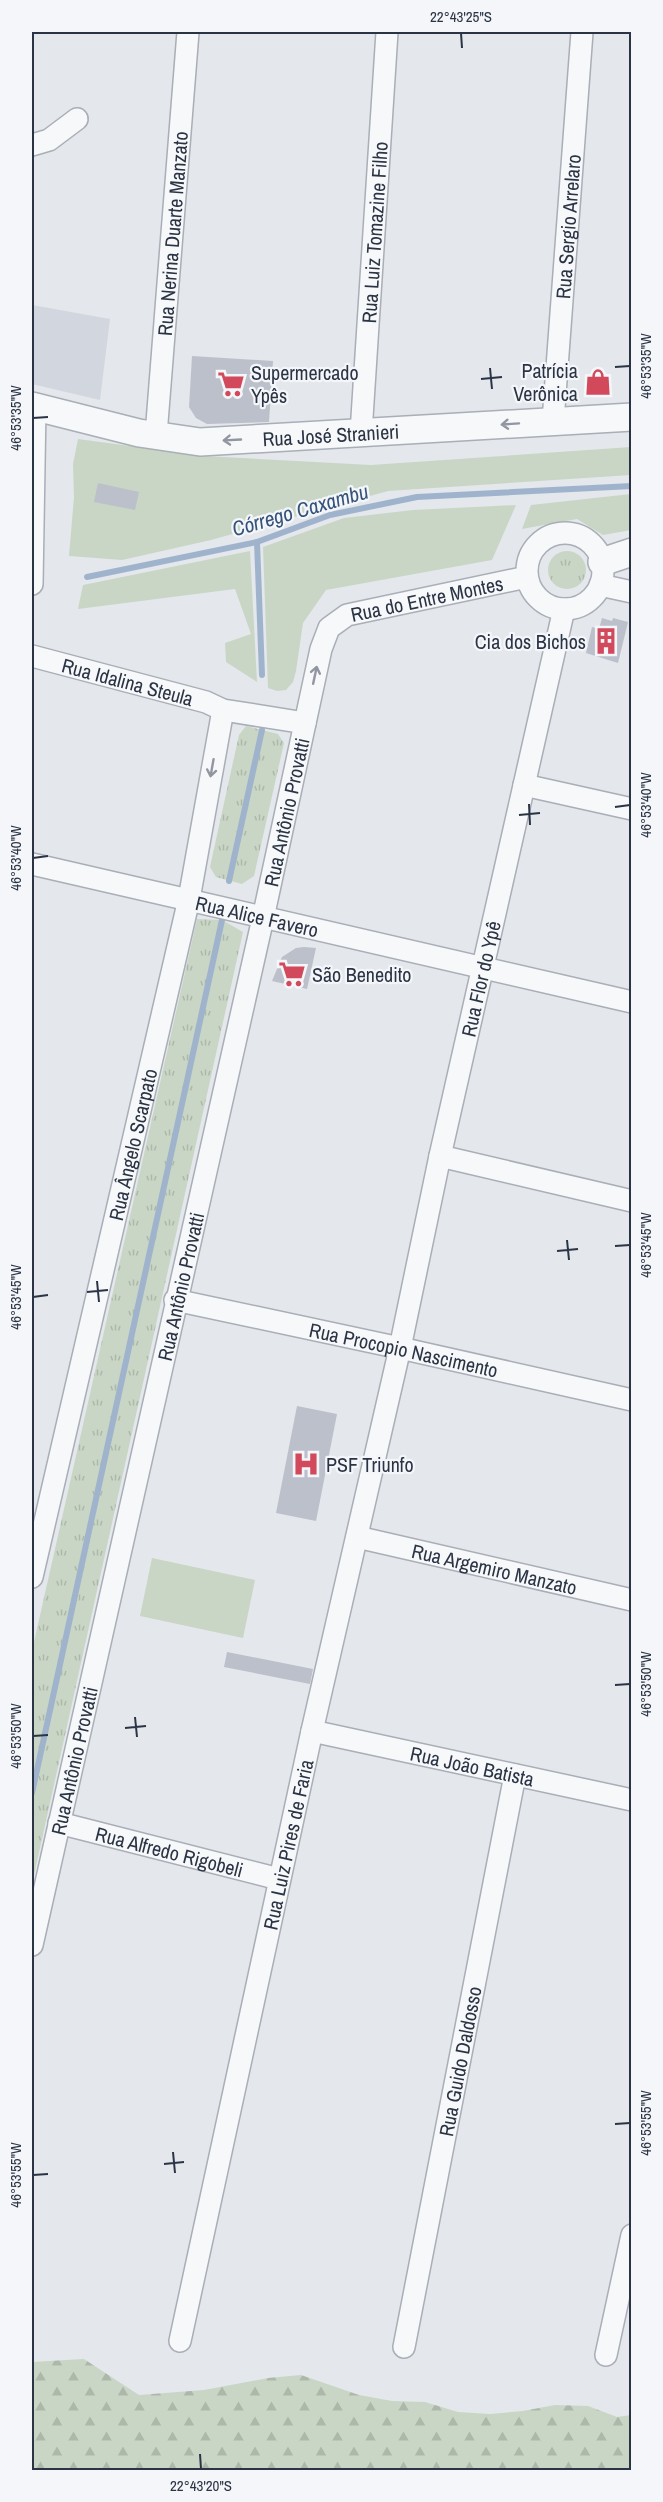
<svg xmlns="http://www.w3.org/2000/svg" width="663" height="2502" font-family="'Archivo Narrow',sans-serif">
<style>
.built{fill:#d2d6de}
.grass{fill:url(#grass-tufts)}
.forest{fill:url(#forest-firs)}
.park{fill:#c9d6c5}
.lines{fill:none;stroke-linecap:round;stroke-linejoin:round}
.stream{stroke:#9fb4cc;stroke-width:6}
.building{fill:#bbc0ca}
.minor-casing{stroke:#a9aeb7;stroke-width:24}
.tertiary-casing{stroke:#a9aeb7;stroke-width:30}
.minor{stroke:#f7f8fa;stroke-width:21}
.tertiary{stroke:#f7f8fa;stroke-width:27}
.oneway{stroke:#9196a0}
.ticks{fill:none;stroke:#2b3445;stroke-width:2}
.labels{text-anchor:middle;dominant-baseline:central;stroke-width:4.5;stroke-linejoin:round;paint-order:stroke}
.street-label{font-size:20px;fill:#2b3445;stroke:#f4f6f9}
.poi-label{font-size:20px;fill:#2b3445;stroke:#f4f6f9;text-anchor:start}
.water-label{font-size:21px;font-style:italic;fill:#34527a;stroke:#f4f6f9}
.neatline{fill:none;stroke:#2b3445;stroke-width:2}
.ticks-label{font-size:15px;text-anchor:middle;fill:#2b3445}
</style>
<defs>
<pattern id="grass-tufts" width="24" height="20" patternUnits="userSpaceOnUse" patternTransform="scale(1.5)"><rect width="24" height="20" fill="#c9d6c5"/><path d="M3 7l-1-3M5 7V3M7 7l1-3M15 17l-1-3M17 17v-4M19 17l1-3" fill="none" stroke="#adb8ab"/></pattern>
<pattern id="forest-firs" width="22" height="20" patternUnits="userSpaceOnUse" patternTransform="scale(1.5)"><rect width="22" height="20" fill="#c9d6c5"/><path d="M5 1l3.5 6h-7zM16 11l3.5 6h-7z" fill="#adb8ab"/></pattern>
</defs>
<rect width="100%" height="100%" fill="#e4e7ec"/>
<polygon class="built" points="32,305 110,319 100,400 32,384"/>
<g class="grass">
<circle cx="567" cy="570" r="19"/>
<polygon points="246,726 278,734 284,743 254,876 242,884 216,877 210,867 239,735"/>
<polygon points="197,919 222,920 243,932 32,1884 32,1651"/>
</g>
<polygon class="forest" points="84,2359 139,2395 204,2390 268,2378 301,2375 359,2395 392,2401 425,2402 458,2412 490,2414 523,2411 555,2405 588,2406 617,2417 631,2415 631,2470 32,2470 34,2460 32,2427 32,2362"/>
<g class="park">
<polygon points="78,439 205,456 371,465 631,447 631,475 388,491 211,540 122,560 69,556 74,497 73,464"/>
<polygon points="631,494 631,530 603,535 577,519 522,529 531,505"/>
<polygon points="516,505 492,560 326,590 303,623 296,671 293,682 286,690 277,691 268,688 263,547 344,518 413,510"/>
<polygon points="250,551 257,682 226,662 225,643 251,634 235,589 78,609 83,585"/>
<polygon points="152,1558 255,1580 243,1638 140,1616"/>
</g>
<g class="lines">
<g class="stream">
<polyline points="257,542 262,675"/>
<polyline points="87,577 257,542 330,515 417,497 632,486"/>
<polyline points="229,881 262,730"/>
<polyline points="32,1793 222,920"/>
</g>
</g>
<g class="building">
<polygon points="192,356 273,361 269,422 207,424 196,418 189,407"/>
<polygon points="98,483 139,492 135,510 94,502"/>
<polygon points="602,618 612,621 613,618 628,622 618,663 586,653 592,627 599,629"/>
<polygon points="304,947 316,948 307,989 272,981 282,957 296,948"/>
<polygon points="297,1406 337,1414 316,1521 276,1513"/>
<polygon points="227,1652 313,1669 310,1684 224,1667"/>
</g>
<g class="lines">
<defs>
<g id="minor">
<polyline points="32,145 49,140 77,119"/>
<path id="s1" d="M553,421L582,32"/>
<path id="s2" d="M361,433L387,32"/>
<path id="s3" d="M156,435L188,32"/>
<circle cx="565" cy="571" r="38"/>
<polyline points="32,584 35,407"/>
<polyline points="600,585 632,592"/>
<path id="s4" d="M32,656L206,702L223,710L305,723"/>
<polyline points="524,785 632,809"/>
<path id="s5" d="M32,864L632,1002"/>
<polyline points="440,1156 632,1201"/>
<path id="s6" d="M175,1300L400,1348L632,1400"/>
<path id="s7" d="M357,1537L632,1600"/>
<path id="s8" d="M32,1577L189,899L223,710"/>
<path id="s9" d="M312,1731L632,1800"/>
<path id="s10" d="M59,1823L279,1879"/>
<path id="s11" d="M32,1945L263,918L321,649L329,628L347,615L527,577"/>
<path id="s12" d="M180,2341L312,1731L400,1348L440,1156L564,609"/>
<path id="s13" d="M404,2347L515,1775"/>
<polyline points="606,2355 632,2235"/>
</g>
<g id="tertiary">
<path id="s14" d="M32,406L139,433L200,442L632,417"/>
<polyline points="602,562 632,552"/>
</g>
</defs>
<use href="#minor" class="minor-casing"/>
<use href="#tertiary" class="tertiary-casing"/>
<use href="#minor" class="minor"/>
<use href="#tertiary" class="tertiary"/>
</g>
<defs><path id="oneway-shaft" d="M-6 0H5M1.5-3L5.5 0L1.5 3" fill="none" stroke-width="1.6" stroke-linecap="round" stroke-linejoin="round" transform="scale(1.5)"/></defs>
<g class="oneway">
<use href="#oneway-shaft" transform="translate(510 424) rotate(176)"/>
<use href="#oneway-shaft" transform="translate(232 440) rotate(177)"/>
<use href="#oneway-shaft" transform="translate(315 675) rotate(-78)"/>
<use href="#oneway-shaft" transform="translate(212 768) rotate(100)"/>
</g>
<path class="ticks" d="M461,33L462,48M615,367L630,366M490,368L492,389M481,379L502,377M33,418L48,417M529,804L530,825M615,807L630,805M519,815L540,813M33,858L48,856M567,1240L569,1260M615,1246L630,1245M557,1251L578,1249M97,1281L99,1302M87,1292L108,1290M33,1297L48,1295M615,1685L630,1684M135,1717L137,1737M125,1728L146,1726M33,1736L48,1735M615,2124L630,2123M173,2152L175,2173M164,2164L184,2162M33,2175L48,2174M200,2454L201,2469"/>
<defs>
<symbol id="shop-bare" viewBox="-9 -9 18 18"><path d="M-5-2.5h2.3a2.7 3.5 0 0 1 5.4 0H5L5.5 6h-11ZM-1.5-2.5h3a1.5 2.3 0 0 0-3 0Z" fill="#d1495b" stroke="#f4f6f9" stroke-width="2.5" paint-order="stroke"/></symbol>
<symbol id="supermarket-bare" viewBox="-9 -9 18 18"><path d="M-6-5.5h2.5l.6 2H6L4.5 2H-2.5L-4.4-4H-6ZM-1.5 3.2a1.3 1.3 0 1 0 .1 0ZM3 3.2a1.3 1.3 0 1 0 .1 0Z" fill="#d1495b" stroke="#f4f6f9" stroke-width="2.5" paint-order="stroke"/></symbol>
<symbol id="building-bare" viewBox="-9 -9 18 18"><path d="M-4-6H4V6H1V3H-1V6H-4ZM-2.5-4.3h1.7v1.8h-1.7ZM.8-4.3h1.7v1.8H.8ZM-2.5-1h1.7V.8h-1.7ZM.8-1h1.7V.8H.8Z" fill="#d1495b" stroke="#f4f6f9" stroke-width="2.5" paint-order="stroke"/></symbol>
<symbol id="hospital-bare" viewBox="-9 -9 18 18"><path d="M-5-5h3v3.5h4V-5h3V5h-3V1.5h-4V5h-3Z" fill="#d1495b" stroke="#f4f6f9" stroke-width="2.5" paint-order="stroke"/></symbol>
</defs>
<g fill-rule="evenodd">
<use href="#shop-bare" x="579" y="363" width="38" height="38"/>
<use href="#supermarket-bare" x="212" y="365" width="38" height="38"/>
<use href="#building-bare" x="587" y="622" width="38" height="38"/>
<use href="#supermarket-bare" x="273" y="955" width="38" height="38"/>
<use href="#hospital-bare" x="287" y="1445" width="38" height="38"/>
</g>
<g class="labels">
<g class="street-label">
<text stroke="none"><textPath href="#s1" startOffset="195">Rua Sergio Arrelaro</textPath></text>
<text stroke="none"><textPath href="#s2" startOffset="201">Rua Luiz Tomazine Filho</textPath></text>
<text stroke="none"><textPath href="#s3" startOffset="202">Rua Nerina Duarte Manzato</textPath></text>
<text stroke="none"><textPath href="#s14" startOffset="303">Rua José Stranieri</textPath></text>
<text stroke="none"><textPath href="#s11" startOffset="1454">Rua do Entre Montes</textPath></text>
<text stroke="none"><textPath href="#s4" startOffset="99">Rua Idalina Steula</textPath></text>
<text stroke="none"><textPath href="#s11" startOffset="1161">Rua Antônio Provatti</textPath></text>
<text stroke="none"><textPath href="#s5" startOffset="231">Rua Alice Favero</textPath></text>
<text stroke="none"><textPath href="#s12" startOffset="1395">Rua Flor do Ypê</textPath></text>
<text stroke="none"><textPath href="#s8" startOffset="444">Rua Ângelo Scarpato</textPath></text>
<text stroke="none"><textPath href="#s11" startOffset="675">Rua Antônio Provatti</textPath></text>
<text stroke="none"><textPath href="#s6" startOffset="234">Rua Procopio Nascimento</textPath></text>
<text stroke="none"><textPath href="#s7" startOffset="141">Rua Argemiro Manzato</textPath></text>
<text stroke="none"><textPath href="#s11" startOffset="189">Rua Antônio Provatti</textPath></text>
<text stroke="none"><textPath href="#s9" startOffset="164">Rua João Batista</textPath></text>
<text stroke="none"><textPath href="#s12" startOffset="508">Rua Luiz Pires de Faria</textPath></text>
<text stroke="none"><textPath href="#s10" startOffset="114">Rua Alfredo Rigobeli</textPath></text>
<text stroke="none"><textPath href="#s13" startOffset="291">Rua Guido Daldosso</textPath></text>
</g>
<g class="poi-label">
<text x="578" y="370" text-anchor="end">Patrícia<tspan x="578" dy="23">Verônica</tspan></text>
<text x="251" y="372">Supermercado<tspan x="251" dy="23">Ypês</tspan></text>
<text x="586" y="641" text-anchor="end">Cia dos Bichos</text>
<text x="312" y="974">São Benedito</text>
<text x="326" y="1464">PSF Triunfo</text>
</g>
<g class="water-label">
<text transform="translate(300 510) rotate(-16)">Córrego Caxambu</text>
</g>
</g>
<rect width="663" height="2502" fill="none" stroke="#f4f6f9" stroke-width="66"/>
<rect x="33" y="33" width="597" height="2436" class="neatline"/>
<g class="ticks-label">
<text x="461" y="22">22°43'25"S</text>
<text transform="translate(646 366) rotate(-90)" y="5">46°53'35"W</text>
<text transform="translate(16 418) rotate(-90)" y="5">46°53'35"W</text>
<text transform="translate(646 805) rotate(-90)" y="5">46°53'40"W</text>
<text transform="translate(16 858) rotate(-90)" y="5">46°53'40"W</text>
<text transform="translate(646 1245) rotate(-90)" y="5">46°53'45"W</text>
<text transform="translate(16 1297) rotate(-90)" y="5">46°53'45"W</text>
<text transform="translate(646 1684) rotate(-90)" y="5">46°53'50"W</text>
<text transform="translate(16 1736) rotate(-90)" y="5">46°53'50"W</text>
<text transform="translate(646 2123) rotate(-90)" y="5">46°53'55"W</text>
<text transform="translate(16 2175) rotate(-90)" y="5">46°53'55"W</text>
<text x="201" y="2491">22°43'20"S</text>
</g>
</svg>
